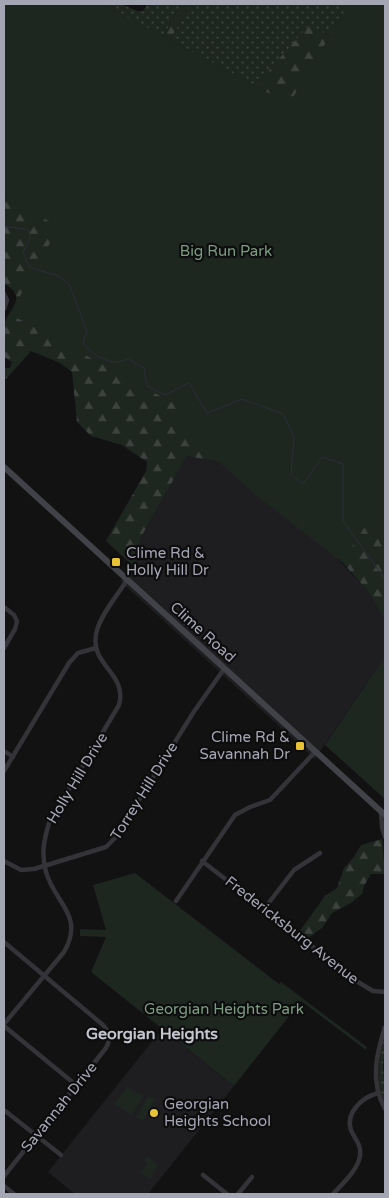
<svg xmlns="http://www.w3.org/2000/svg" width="389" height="1198" font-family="'Varela Round',sans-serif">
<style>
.built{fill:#1e1e20}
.grass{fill:url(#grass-dots)}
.forest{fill:url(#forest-firs)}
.park{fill:#1e2620}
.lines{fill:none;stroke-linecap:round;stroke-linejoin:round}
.stream{stroke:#292e36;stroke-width:1}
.street{stroke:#333338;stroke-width:4.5}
.secondary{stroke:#414248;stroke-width:6}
.poi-dot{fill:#e7c335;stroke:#0d0d0e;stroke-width:2}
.labels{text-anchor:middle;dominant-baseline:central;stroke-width:4.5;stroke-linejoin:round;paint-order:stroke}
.park-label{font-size:15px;fill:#7c9d82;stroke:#0d0d0e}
.poi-label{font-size:15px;fill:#a4a6b3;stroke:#0d0d0e;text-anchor:start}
.street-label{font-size:15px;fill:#a4a6b3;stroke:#0d0d0e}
.neighbourhood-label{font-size:16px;font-weight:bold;fill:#c4c6cf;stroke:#0d0d0e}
</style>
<defs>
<pattern id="grass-dots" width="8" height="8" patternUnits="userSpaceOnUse" patternTransform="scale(1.25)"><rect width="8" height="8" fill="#1e2620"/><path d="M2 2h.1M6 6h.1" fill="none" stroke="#3c423e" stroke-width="1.8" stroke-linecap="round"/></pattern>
<pattern id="forest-firs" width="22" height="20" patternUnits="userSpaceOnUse" patternTransform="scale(1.25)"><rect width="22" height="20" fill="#1e2620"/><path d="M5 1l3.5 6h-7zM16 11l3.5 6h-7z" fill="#3c423e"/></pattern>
</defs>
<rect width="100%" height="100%" fill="#121213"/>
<g class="built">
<polygon points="187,456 252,468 367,590 385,620 385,656 315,759 120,581 137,559 141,537"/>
<polygon points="162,1029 234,1086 148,1194 75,1194 48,1172"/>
</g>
<g class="grass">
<polygon points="103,4 122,4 137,11 143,11 147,4 181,4 163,37"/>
<polygon points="190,4 349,4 330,36 309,26 255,86 170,40"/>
<path d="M385,1035V1051L383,1064L385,1103C375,1082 378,1056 385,1035Z"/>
</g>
<g class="forest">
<path d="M4,4H103L163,37L181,4H190L170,40L255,86L309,25L330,36L349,4L385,478V620L367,590L342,562L253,493L252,468L187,456L141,537L137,559L132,565L106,541L146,471L147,462L122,445L91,436L77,422L72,372L60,363L31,351L7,378L4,379V368H10L12,362L4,357C4,347 1,334 4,324C9,308 29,297 4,284Z"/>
<polygon points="382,839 385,874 371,874 364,886 362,894 351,903 332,913 322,928 308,938 302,935 299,932 325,896 337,888 344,868 353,858 361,845"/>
</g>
<g class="park">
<polygon points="4,4 103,4 289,104 349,4 385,4 385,537 366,525 342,562 253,493 177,424 186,410 10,314 59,227 4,195"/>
<polygon points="385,656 385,799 325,745"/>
<polygon points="135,873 279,984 281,982 367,1047 366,1050 301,1001 234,1086 91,972 106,937 80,936 80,929 106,930 93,885"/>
<polygon points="127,1087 144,1096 132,1115 114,1104"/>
<polygon points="148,1096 155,1099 143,1121 136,1117"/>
<polygon points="147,1156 158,1165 150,1179 141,1172 147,1164 144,1160"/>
</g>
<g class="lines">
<path class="stream" d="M4,226L29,230L30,239L23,252L29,267L58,276L69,284L87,331L83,343C90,352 104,362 116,362C120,362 125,360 128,359L144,368L147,386L165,395L189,383L207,413L242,399L283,414L294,437L291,475L303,484L322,457L343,464V521L385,579"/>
<g class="street">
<polyline points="4,294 7,300 4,309"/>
<polyline points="4,607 14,615 17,621 15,629 4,648"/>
<polyline points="4,751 13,757"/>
<polyline points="4,771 69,663 78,653 96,648"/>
<polyline points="381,812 382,827 385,837"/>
<polyline points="4,861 21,870 34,869 106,847 116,837 193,713 224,669"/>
<polyline points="202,861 358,982 373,991 385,992"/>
<polyline points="176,901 235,815 250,807 270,800 315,752"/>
<polyline points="264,909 294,870 320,853"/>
<path d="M4,942L103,1025C110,1033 111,1039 106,1048L4,1176"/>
<path d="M4,1024L64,952C85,915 55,904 46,872C41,854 44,840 49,823L119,705C128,671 87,666 97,630C102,613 117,596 127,580"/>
<polyline points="4,1026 76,1085"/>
<path d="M385,1027C376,1055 370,1081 385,1109"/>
<polyline points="4,1110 61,1155"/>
<polyline points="203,1175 227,1194"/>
<polyline points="4,1186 14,1194"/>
<polyline points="238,1194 252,1177"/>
<path d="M333,1194C342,1184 358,1170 360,1156C362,1145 355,1140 351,1130C345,1112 363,1097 378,1093"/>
</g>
<polyline class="secondary" points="4,467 385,815"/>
</g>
<g class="poi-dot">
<rect x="111" y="557" width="10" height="10" rx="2.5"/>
<rect x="295" y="741" width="10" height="10" rx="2.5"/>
<circle cx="154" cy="1113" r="5"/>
</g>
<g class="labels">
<g class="park-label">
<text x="226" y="251">Big Run Park</text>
<text x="224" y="1009">Georgian Heights Park</text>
</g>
<g class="poi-label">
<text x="126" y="553">Clime Rd &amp;<tspan x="126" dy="17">Holly Hill Dr</tspan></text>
<text x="290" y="737" text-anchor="end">Clime Rd &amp;<tspan x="290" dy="17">Savannah Dr</tspan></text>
<text x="164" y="1104">Georgian<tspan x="164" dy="17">Heights School</tspan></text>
</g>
<g class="street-label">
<text transform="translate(203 632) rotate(42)">Clime Road</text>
<text transform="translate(77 778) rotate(-59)">Holly Hill Drive</text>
<text transform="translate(144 791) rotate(-58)">Torrey Hill Drive</text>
<text transform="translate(292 930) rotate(38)">Fredericksburg Avenue</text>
<text transform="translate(59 1107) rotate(-51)">Savannah Drive</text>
</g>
<g class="neighbourhood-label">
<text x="152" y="1034">Georgian Heights</text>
</g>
</g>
<rect width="389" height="1198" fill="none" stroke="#a4a6b3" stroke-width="10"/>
</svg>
